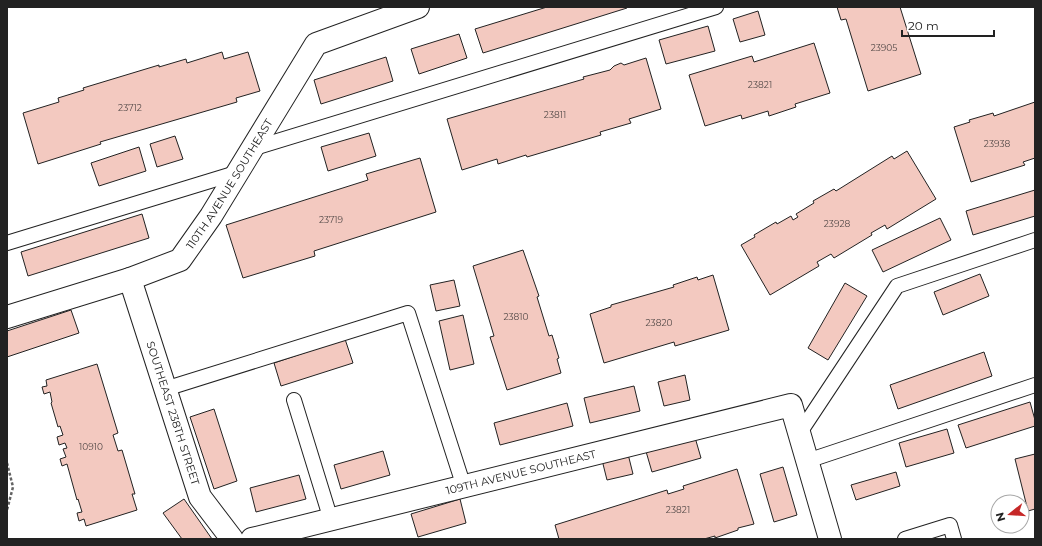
<svg xmlns="http://www.w3.org/2000/svg" width="1042" height="546" font-family="Montserrat,sans-serif">
<style>
.building{fill:#f3c9c0;stroke:#222}
.lines{fill:none;stroke-linecap:round;stroke-linejoin:round}
.lane-casing{stroke:#222;stroke-width:16}
.street-casing{stroke:#222;stroke-width:24}
.path{stroke:#646464;stroke-width:2.5;stroke-dasharray:3 2;stroke-linecap:butt}
.lane{stroke:#fff;stroke-width:14}
.street{stroke:#fff;stroke-width:22}
.labels{text-anchor:middle;dominant-baseline:central;stroke-width:3;stroke-linejoin:round;paint-order:stroke}
.number-label{font-size:9px;fill:#564c4a}
.street-label{font-size:11px;fill:#222;stroke:#fff}
</style>
<rect width="100%" height="100%" fill="#fff"/>
<g class="building">
<polygon points="547,7 627,7 627,8 483,53 475,29"/>
<polygon points="837,7 900,7 921,74 868,91 846,19 841,20"/>
<polygon points="758,11 765,35 740,42 733,19"/>
<polygon points="708,26 715,51 666,64 659,40"/>
<polygon points="459,34 467,58 419,74 411,49"/>
<polygon points="814,43 830,93 795,104 796,107 769,116 768,111 742,119 741,115 705,126 689,75 752,56 754,62"/>
<polygon points="222,52 224,59 248,52 260,91 236,98 237,102 100,142 101,144 38,164 23,113 59,102 58,98 84,90 83,88 159,65 159,67 186,59 187,63"/>
<polygon points="386,57 393,81 321,104 314,80"/>
<polygon points="646,58 661,109 629,119 631,123 600,132 601,135 527,157 526,155 498,164 497,159 462,170 447,119 584,79 583,77 610,70 614,66 621,63 624,65"/>
<polygon points="1035,102 1035,158 1023,162 1025,165 971,182 954,127 970,122 969,120 993,113 994,116"/>
<polygon points="369,133 376,156 328,171 321,147"/>
<polygon points="175,136 183,159 157,167 150,144"/>
<polygon points="139,147 146,171 99,186 91,163"/>
<polygon points="907,151 936,199 887,229 885,225 871,233 872,235 834,258 831,254 817,262 819,266 770,295 741,245 755,237 754,235 776,222 777,224 791,216 793,220 798,217 796,214 814,203 813,201 834,189 836,191 892,156 894,159"/>
<polygon points="420,158 436,212 314,251 315,256 243,278 226,225 368,180 366,174"/>
<polygon points="1035,190 1035,216 973,235 966,211"/>
<polygon points="142,214 149,238 28,276 21,252"/>
<polygon points="940,218 951,240 883,272 872,250"/>
<polygon points="523,250 539,296 537,297 549,336 552,335 559,358 557,359 561,373 507,390 490,337 494,336 473,266"/>
<polygon points="980,274 989,296 943,315 934,292"/>
<polygon points="713,275 729,330 675,346 674,342 604,363 590,314 611,307 611,305 674,287 673,285 697,277 698,280"/>
<polygon points="454,280 460,306 436,311 430,285"/>
<polygon points="845,283 867,296 828,360 808,348"/>
<polygon points="71,310 79,333 7,357 7,331"/>
<polygon points="463,315 474,364 450,370 439,321"/>
<polygon points="345,339 353,363 281,386 274,363"/>
<polygon points="984,352 992,376 898,409 890,385"/>
<polygon points="97,364 118,433 113,435 118,451 122,450 135,494 132,494 137,510 86,526 84,519 79,521 77,513 82,512 78,499 77,500 67,464 62,466 60,459 66,457 63,449 67,448 65,443 59,445 57,437 63,435 60,426 58,427 51,403 52,402 50,392 44,394 42,387 47,386 46,380"/>
<polygon points="685,375 690,400 664,406 658,382"/>
<polygon points="634,386 640,411 590,423 584,398"/>
<polygon points="1030,402 1035,420 1035,426 966,448 958,425"/>
<polygon points="567,403 573,426 500,445 494,423"/>
<polygon points="214,409 237,481 214,489 190,417"/>
<polygon points="947,429 954,453 906,467 899,443"/>
<polygon points="694,434 701,458 652,472 645,448"/>
<polygon points="383,451 390,475 341,489 334,465"/>
<polygon points="628,454 633,474 607,480 602,460"/>
<polygon points="1035,454 1035,509 1028,511 1015,459"/>
<polygon points="783,467 797,515 774,522 760,474"/>
<polygon points="737,469 754,524 738,528 738,530 715,538 715,536 704,539 559,539 555,525 667,490 668,494 684,489 683,486"/>
<polygon points="896,472 900,486 856,500 851,485"/>
<polygon points="299,475 306,499 256,512 250,488"/>
<polygon points="184,499 212,539 182,539 163,513"/>
<polygon points="460,499 466,523 418,537 411,514"/>
</g>
<g class="lines">
<defs>
<g id="lane">
<polyline points="251,149 716,7"/>
<polyline points="7,243 236,173"/>
<polyline points="165,389 408,313 464,487"/>
<polyline points="294,400 331,520"/>
<polyline points="799,434 897,286 1035,240"/>
<polyline points="807,461 1035,385"/>
<polyline points="905,539 950,525 954,539"/>
</g>
<g id="street">
<path id="s1" d="M130,279L200,497L232,539"/>
<path id="s2" d="M7,317L130,279L180,260L211,216L316,44L418,7"/>
<path id="s3" d="M252,539L791,405L830,539"/>
</g>
</defs>
<use href="#lane" class="lane-casing"/>
<use href="#street" class="street-casing"/>
<polyline class="path" points="7,463 13,487 7,510"/>
<use href="#lane" class="lane"/>
<use href="#street" class="street"/>
</g>
<g class="labels">
<g class="number-label">
<text x="884" y="47">23905</text>
<text x="760" y="84">23821</text>
<text x="130" y="107">23712</text>
<text x="555" y="114">23811</text>
<text x="997" y="143">23938</text>
<text x="331" y="219">23719</text>
<text x="837" y="223">23928</text>
<text x="516" y="316">23810</text>
<text x="659" y="322">23820</text>
<text x="91" y="446">10910</text>
<text x="678" y="509">23821</text>
</g>
<g class="street-label">
<text stroke="none"><textPath href="#s2" startOffset="273">110TH AVENUE SOUTHEAST</textPath></text>
<text stroke="none"><textPath href="#s1" startOffset="141">SOUTHEAST 238TH STREET</textPath></text>
<text stroke="none"><textPath href="#s3" startOffset="277">109TH AVENUE SOUTHEAST</textPath></text>
</g>
</g>
<rect width="1042" height="546" fill="none" stroke="#222222" stroke-width="16"/>
<g transform="translate(1010 514) rotate(253)"><circle r="19" fill="#ffffff" stroke="#a7a7a7"/>
<path d="M0-3L7 15L0 10L-7 15Z" fill="#c62828"/>
<text y="-6" font-size="11" font-weight="bold" text-anchor="middle" fill="#222222">N</text>
</g>
<path d="M902 30v6h92v-6" fill="none" stroke="#222222" stroke-width="2"/>
<text x="908" y="30" font-size="12" fill="#222222" stroke="#ffffff" stroke-width="3" paint-order="stroke">20 m</text>
</svg>
